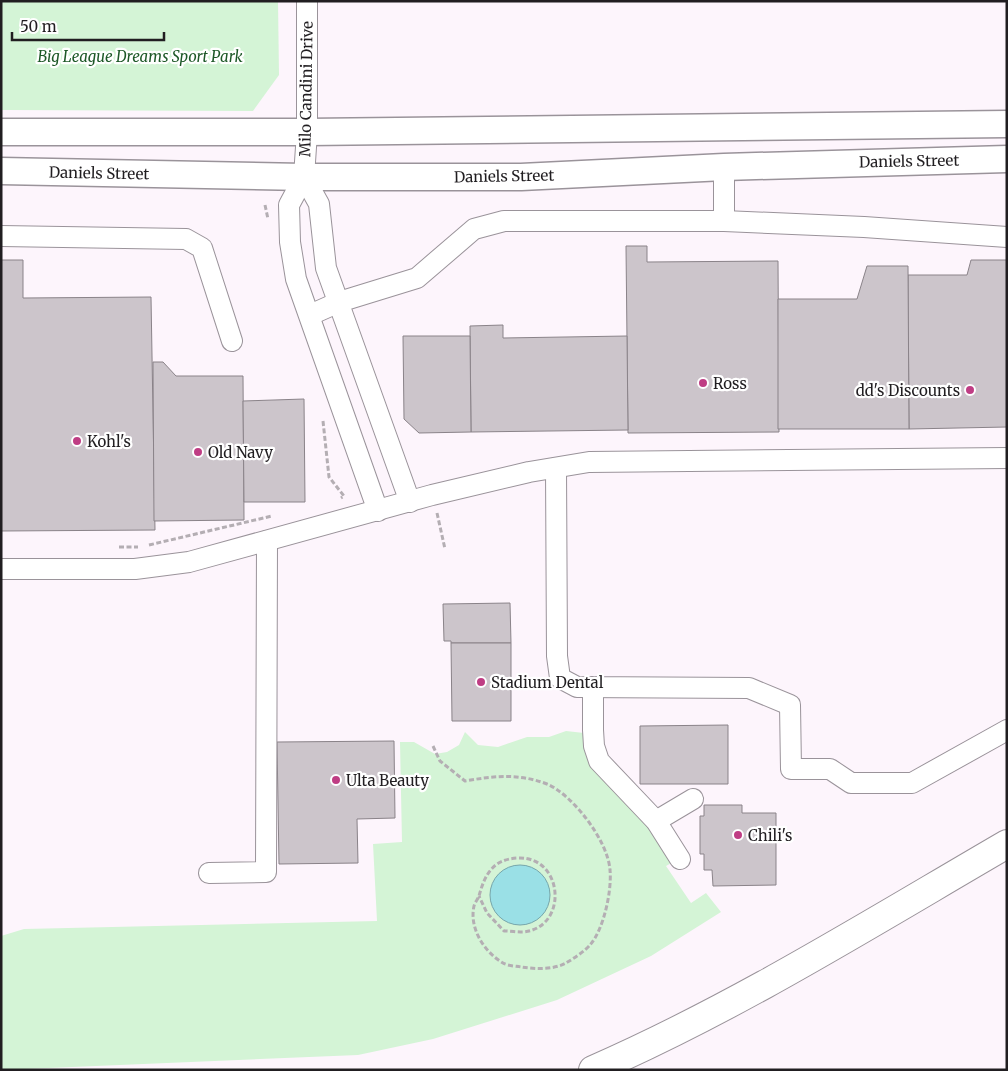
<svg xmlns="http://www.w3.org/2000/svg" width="1008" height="1071" font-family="Merriweather,serif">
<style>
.green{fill:#d4f4d6}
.water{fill:#9ae0e6;stroke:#76a6ab}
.building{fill:#ccc5cb;stroke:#8a8389}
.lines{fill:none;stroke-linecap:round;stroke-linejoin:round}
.minor-casing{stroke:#9a939a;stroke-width:22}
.major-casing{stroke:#9a939a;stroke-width:29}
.highway-casing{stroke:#9a939a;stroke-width:30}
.path{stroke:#b4aeb3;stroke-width:3;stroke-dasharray:5 2.5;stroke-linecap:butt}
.minor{stroke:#fff;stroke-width:20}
.major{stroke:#fff;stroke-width:26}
.highway{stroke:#fff;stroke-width:28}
.poi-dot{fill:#bf3d84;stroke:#fff;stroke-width:2}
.labels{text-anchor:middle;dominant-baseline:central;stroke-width:4.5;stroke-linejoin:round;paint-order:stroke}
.park-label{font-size:15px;font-style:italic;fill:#1d5827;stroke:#fff}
.street-label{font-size:15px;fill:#211e21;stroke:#fff}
.poi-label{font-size:15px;fill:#211e21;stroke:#fff;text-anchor:start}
</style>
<rect width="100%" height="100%" fill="#fdf5fc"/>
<g class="green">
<polygon points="1,1 278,1 279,75 253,111 1,110"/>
<polygon points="566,731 584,733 675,861 666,866 691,903 706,893 721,912 651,956 557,1000 433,1039 358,1055 1,1070 1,936 24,929 377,921 373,844 402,842 400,742 414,742 435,754 447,752 459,745 465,732 478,745 498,747 527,737 549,737"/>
</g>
<circle class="water" cx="520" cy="895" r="30"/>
<g class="building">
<polygon points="626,246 647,246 647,262 778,261 779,432 628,433"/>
<polygon points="1,260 23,260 23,298 151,297 155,530 1,531"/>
<polygon points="971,260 1007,260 1007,427 909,429 908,275 967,275"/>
<polygon points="867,266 908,266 909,429 778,429 778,299 857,299"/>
<polygon points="503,325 503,338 627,336 628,430 471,432 470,326"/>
<polygon points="403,336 470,336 471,432 419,433 404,419"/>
<polygon points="153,362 163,362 176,376 243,376 244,520 154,521"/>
<polygon points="304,399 305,502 244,502 243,401"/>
<polygon points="510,603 511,643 451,643 451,641 444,641 443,604"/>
<polygon points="451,643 511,643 511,721 452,721"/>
<polygon points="728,725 728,784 640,784 640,726"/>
<polygon points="394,741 395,818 357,819 358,863 279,864 277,742"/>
<polygon points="704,805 742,805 742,813 776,813 776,885 713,886 712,870 704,870 704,854 700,854 700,816 704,816"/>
</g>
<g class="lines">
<defs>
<g id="minor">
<polyline points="307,1 307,132 304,177 289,205 290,242 296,279 378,511"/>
<polyline points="724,167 724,221"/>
<polyline points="304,177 319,204 326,268 410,502"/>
<polyline points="1,236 186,239 202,248 232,341"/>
<polyline points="310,315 339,302 417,278 474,229 504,221 724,221 864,227 1007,237"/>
<polyline points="556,468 557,656 560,678 577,687 749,688 790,705 791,769 830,769 851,783 912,783 1007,730"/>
<polyline points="1,569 135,569 189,562 432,495 529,472 589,462 1007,458"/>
<polyline points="593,687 593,730 594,746 599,761 656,821 680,859"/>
<polyline points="656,821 693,799"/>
<polyline points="209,873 266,872 267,541"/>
</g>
<g id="major">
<polyline points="1,132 307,132 1007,124"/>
<polyline points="1,171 304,177 521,177 724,167 1007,159"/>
</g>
<path id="highway" d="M593,1070C737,1007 871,923 1007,844"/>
</defs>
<use href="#minor" class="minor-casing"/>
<use href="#major" class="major-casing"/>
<use href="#highway" class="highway-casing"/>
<g class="path">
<polyline points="265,205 268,219"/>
<polyline points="323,421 329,477 344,496 341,498"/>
<polyline points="437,513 445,549"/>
<polyline points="149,545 272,516"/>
<polyline points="119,547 138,547"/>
<path d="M433,746L440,761L465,781C494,776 518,773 547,784C573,795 608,841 610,870C612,890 604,929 590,945C585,951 573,959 566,963C553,970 535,969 521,967C516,966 508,966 503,963C484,952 469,928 474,906C475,902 478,899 479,896C485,874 493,859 518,858C564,856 569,928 523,932C517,932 510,931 504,931L487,913L479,896"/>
</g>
<use href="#minor" class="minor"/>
<use href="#major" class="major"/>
<use href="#highway" class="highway"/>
</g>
<g class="poi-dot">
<circle cx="703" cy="383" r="5"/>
<circle cx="970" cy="390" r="5"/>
<circle cx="77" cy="441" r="5"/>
<circle cx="198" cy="452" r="5"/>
<circle cx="481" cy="682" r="5"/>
<circle cx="336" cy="780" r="5"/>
<circle cx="738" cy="835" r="5"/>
</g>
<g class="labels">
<g class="park-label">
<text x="140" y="56">Big League Dreams Sport Park</text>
</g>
<g class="street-label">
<text transform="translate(306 89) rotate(-89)">Milo Candini Drive</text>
<text transform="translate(909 161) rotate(-1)">Daniels Street</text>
<text transform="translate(99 173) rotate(1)">Daniels Street</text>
<text transform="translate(504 176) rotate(-1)">Daniels Street</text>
</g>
<g class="poi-label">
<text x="713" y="383">Ross</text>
<text x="960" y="390" text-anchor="end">dd's Discounts</text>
<text x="87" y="441">Kohl's</text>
<text x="208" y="452">Old Navy</text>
<text x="491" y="682">Stadium Dental</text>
<text x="346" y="780">Ulta Beauty</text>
<text x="748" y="835">Chili's</text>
</g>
</g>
<rect width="1008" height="1071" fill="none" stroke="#211e21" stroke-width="5"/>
<path d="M12 32v8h152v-8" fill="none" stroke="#211e21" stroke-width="2.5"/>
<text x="20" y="32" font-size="15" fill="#211e21" stroke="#ffffff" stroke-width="4" paint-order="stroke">50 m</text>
</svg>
